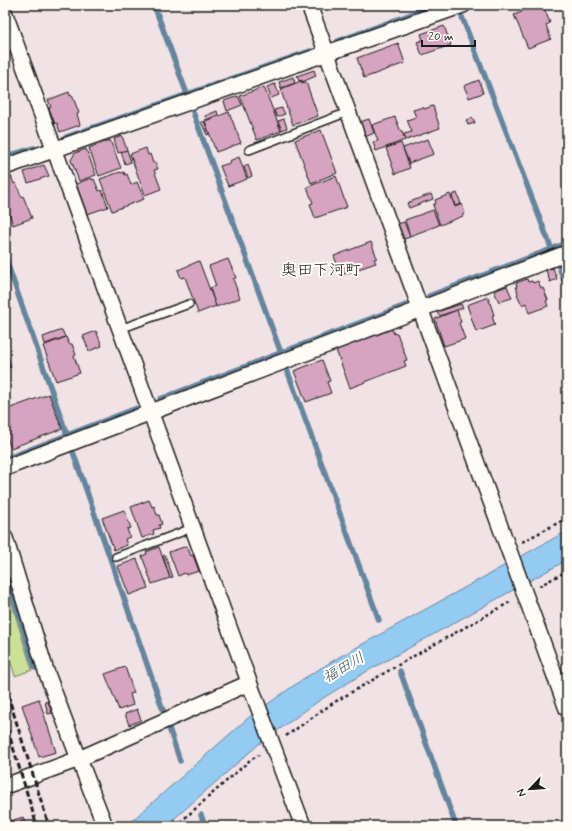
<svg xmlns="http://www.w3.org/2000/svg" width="572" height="831" font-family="Mynerve,'Klee One',sans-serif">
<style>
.green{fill:#cae197;stroke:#737e5a}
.water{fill:#94cbf3;stroke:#64859d}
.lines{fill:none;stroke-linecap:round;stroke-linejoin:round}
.stream{stroke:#64859d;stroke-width:5.5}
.building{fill:#d6a4c0;stroke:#1c1c1c}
.lane-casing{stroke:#1c1c1c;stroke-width:10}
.street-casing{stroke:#1c1c1c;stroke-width:18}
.path{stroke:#1c1c1c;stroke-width:2.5;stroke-dasharray:3 3;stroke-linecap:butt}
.lane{stroke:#fdfcf7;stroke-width:7}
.street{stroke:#fdfcf7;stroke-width:15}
.rail{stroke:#1c1c1c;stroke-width:3;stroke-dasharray:6 3;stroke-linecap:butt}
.labels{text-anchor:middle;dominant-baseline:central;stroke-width:4;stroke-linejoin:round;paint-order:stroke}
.water-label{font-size:15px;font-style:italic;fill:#465967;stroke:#fdfcf7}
.quarter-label{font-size:16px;fill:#1c1c1c;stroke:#fdfcf7}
</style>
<rect width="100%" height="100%" fill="#f1e2e6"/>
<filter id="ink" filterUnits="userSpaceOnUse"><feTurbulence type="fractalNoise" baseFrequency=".025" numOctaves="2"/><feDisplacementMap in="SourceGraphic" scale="8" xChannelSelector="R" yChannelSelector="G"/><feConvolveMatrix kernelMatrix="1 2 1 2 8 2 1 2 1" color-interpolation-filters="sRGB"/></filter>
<g filter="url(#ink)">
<polygon class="green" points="5,582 32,670 15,676 5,643"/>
<polygon class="water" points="567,531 567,560 364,673 320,700 259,744 166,826 126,826 248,718 303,679 341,656"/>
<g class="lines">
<g class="stream">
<polyline points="154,5 187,94"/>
<polyline points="462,17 552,250"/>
<polyline points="338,41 436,5"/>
<polyline points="193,112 281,353"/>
<polyline points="66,137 310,51"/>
<polyline points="5,157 34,148"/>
<polyline points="5,257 67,435"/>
<polyline points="559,267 567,288"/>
<polyline points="429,296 567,243"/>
<polyline points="286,367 379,620"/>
<polyline points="160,399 406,305"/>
<polyline points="72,449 164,713"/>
<polyline points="5,459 137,408"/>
<polyline points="5,570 35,668"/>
<polyline points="400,671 456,826"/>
<polyline points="168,725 180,761"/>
<polyline points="201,815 205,826"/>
</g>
</g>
<g class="building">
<polygon points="524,5 528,5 529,9 539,5 543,5 550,23 546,25 551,39 528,48 514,15 522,12 520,7"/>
<polygon points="444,26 451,45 422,55 417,42 423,40 421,34"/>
<polygon points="398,43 405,63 364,78 357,58"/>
<polygon points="314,70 316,76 302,82 302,80 299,81 297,76"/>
<polygon points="293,77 295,83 281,88 279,82"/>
<polygon points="479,80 483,93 469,98 464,86"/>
<polygon points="301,81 302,83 306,82 318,116 293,125 281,91 282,90 281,89"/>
<polygon points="275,84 279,95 271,98 267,87"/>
<polygon points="264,87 281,131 257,140 240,96"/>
<polygon points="69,92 70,96 72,95 79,113 77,114 80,125 60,132 57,123 55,124 49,108 51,107 48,100"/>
<polygon points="238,96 242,105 227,111 224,101"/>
<polygon points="433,106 440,128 406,140 404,134 412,132 407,120 416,117 413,110 423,107 424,109"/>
<polygon points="282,108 285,114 277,117 274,110"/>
<polygon points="217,111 218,115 206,120 205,116"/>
<polygon points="229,112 241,143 216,152 205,121"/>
<polygon points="395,117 401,132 402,132 405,140 376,151 373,142 378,141 372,125"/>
<polygon points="473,118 475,123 468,125 466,120"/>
<polygon points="284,119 287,128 282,130 278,121"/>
<polygon points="369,119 374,133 365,137 360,122"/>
<polygon points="204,121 209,134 207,135 201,122"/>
<polygon points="321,130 337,173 311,183 295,140"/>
<polygon points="122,136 127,150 118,153 114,139"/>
<polygon points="428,139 434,154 409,163 403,148"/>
<polygon points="110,140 121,168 99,176 89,148"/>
<polygon points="401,143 410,168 395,174 386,148"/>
<polygon points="146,148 148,155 150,154 153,163 155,162 158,169 154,170 161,189 145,195 130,154"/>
<polygon points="86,149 96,175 79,181 71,160 75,153"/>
<polygon points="127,150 131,162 125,164 121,152"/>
<polygon points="239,157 247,179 228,186 220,166 230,163 229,161"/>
<polygon points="44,165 49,176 28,183 24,172"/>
<polygon points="248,165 252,176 248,178 244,167"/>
<polygon points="120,172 121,173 124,172 125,175 127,174 131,185 137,182 144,199 112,211 100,179"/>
<polygon points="11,176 14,184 16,183 21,196 23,196 32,218 13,225 9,213 5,215 5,179"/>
<polygon points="336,176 347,207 315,218 310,204 313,203 307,187"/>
<polygon points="91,178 92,180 94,179 99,191 102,190 108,207 87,214 76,184"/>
<polygon points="457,193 461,204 455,206 452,195"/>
<polygon points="431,194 433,199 409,208 407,203"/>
<polygon points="450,194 455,207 462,204 465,213 463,214 463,216 440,225 433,205 436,203 435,200"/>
<polygon points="433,210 439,225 410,236 405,220"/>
<polygon points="404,222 410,237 404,239 398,224"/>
<polygon points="371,242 377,258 374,259 376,263 344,274 342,271 340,272 334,256"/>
<polygon points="228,259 236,278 233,279 240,298 216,307 210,288 216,286 209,266"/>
<polygon points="199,261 216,306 198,313 185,277 181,278 178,270"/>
<polygon points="553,268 557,279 550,282 546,270"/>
<polygon points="527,279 528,282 532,281 533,283 538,281 541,288 543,288 548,300 546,301 548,306 529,313 526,303 522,305 517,294 518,293 516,286 517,286 516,283"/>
<polygon points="507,286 512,298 499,302 494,291"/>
<polygon points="488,297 494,315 492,316 495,325 476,332 467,305"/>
<polygon points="461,304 463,308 439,316 437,312"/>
<polygon points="457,310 461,322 459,323 465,339 444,346 435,319"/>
<polygon points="392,329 394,334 397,333 407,360 404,361 406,366 350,388 336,350"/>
<polygon points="62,330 65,337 45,344 43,337"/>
<polygon points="96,331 102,346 89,351 83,336"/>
<polygon points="66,337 69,344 72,344 76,355 74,356 80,373 56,381 43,346"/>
<polygon points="5,350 11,367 5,369"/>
<polygon points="322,360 330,381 327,382 331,393 306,402 294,371"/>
<polygon points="49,394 62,429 11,448 5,433 5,410"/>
<polygon points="149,500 152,507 154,506 157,515 159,515 162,524 159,525 160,528 153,530 154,534 142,538 131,507"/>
<polygon points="124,510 131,528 127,529 130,537 125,539 127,545 114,550 102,518"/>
<polygon points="187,546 191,556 193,555 199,571 186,575 185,573 178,576 169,552"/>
<polygon points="159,547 170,578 152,584 142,556 147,554 146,552"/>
<polygon points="165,555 173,577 170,578 163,556"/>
<polygon points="137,559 148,588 129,595 118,566"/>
<polygon points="125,667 134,693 130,694 133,705 119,710 105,674"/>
<polygon points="39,699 56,752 39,757 22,705"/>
<polygon points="48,701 52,713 48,714 45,702"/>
<polygon points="137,709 141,720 129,725 125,714"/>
<polygon points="23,817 26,826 8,826 7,822"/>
</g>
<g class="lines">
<defs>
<g id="lane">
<polyline points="249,150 348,112"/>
<polyline points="120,329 189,304"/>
<polyline points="116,557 192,528"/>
</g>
<g id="street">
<polyline points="309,5 567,709"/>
<polyline points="5,14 256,701 303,826"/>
<polyline points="5,167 463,5"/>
<polyline points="5,468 567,253"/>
<polyline points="5,538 46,671 79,759 105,826"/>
<polyline points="5,786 79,759 249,683"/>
</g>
</defs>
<use href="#lane" class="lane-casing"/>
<use href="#street" class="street-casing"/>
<g class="path">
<polyline points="522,542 567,518"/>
<polyline points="539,586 567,571"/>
<polyline points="286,736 333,703 412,657 512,601"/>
<polyline points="176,826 250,760 259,755"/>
</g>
<use href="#lane" class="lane"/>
<use href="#street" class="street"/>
<g class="rail">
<polyline points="5,686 49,826"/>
<polyline points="5,721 37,826"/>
</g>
</g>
</g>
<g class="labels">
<g class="water-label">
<text transform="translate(344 668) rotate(-30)">福田川</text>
</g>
<g class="quarter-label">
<text x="321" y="270">奥田下河町</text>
</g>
</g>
<rect width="572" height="831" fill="none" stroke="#fdfcf7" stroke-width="20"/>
<rect x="10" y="10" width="552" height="811" fill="none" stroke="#1c1c1c" stroke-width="1.5" filter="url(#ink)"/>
<g transform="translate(530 789) rotate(245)" stroke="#fdfcf7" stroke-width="3" paint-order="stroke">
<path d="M0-3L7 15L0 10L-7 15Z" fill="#1c1c1c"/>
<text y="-6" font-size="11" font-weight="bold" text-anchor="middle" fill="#1c1c1c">N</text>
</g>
<path d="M422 40v6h53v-6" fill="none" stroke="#1c1c1c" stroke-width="2"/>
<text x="428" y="40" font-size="12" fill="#1c1c1c" stroke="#fdfcf7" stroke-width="3" paint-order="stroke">20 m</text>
</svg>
